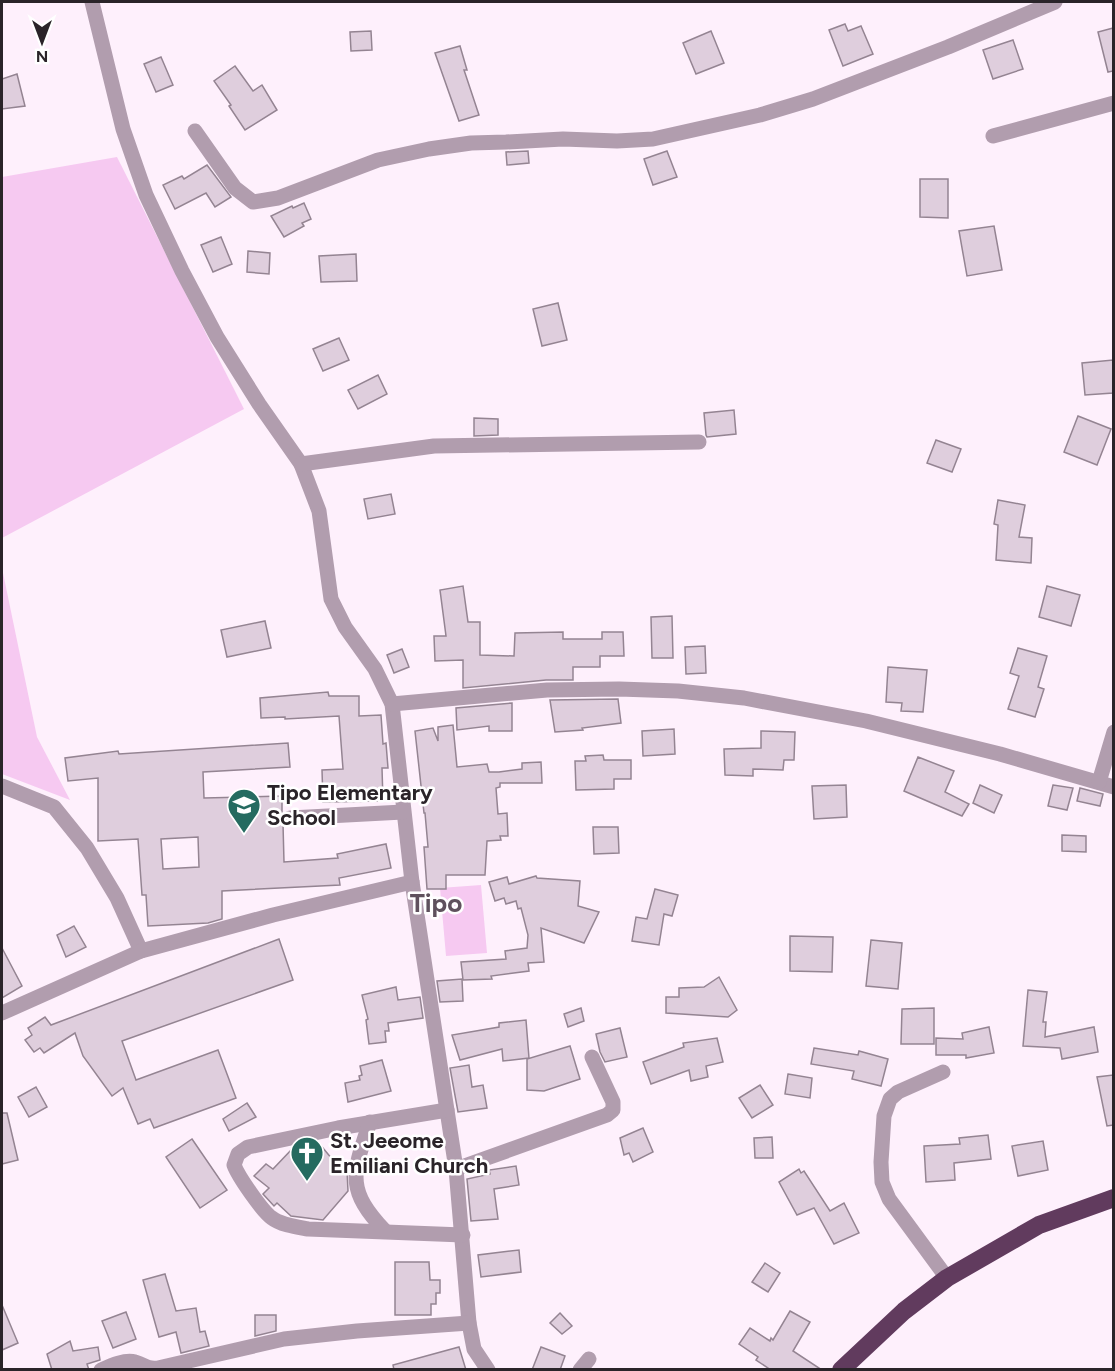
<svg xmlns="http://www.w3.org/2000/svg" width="1115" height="1371" font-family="Figtree,sans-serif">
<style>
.green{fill:#f6c9f1}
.building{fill:#dfcedd;stroke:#948492;stroke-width:1.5;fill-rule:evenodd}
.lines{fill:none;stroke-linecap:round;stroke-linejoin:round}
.minor{stroke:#b19dae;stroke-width:15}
.highway{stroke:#613b5e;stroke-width:18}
.labels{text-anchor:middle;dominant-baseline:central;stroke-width:5;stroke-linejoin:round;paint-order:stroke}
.poi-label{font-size:22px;font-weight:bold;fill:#2a2429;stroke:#fff;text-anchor:start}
.quarter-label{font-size:26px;font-weight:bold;fill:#5f515d;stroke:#fff}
</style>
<rect width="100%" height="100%" fill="#fef0fc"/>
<g class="green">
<polygon points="117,157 244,409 2,538 2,177"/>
<polygon points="2,568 37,737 70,800 2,774"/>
<polygon points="481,885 487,953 446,956 440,888"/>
</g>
<g class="building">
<polygon points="845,24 848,31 861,26 873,54 843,66 829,30"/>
<polygon points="1113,28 1113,71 1108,72 1098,32"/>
<polygon points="371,31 372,50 351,51 350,32"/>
<polygon points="711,31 724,63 696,74 683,43"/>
<polygon points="1013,40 1023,69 993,79 983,50"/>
<polygon points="460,46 467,70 464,70 479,115 459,121 435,53"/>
<polygon points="161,57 173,85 156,92 144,64"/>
<polygon points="235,66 253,91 262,85 277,110 245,130 229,106 231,105 214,81"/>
<polygon points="17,74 25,106 2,109 2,79"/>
<polygon points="528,151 529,163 507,165 506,152"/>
<polygon points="667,151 677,177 653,185 644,159"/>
<polygon points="207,165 231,197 215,207 206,193 175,209 163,185 182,176 184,179"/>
<polygon points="920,179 948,179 948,218 920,217"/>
<polygon points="304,203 311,219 302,223 304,226 284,237 271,216 292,206 293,208"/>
<polygon points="994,226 1002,270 967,276 959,231"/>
<polygon points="221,237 232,264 213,272 201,245"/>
<polygon points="248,251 270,253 269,274 247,272"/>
<polygon points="356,254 357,281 321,282 319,256"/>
<polygon points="558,303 567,340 542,346 533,309"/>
<polygon points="339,338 349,360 323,371 313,349"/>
<polygon points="1113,360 1113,393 1085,395 1082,363"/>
<polygon points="378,375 387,394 358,409 348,390"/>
<polygon points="734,410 736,434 707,437 706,435 704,413"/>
<polygon points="1078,416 1111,429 1097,465 1064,452"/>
<polygon points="474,418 498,419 498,435 474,436"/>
<polygon points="936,440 961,449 952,472 927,463"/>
<polygon points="391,494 395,514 368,519 364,499"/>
<polygon points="998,500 1025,505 1019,537 1032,538 1031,563 996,560 998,525 994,524"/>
<polygon points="463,586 468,622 480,622 480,655 514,656 515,633 563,632 563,639 602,639 602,632 623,632 624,656 600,656 600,667 573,667 573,680 546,680 463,688 463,660 435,661 434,636 446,636 440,590"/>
<polygon points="1047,586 1080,595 1071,626 1039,617"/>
<polygon points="672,616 673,658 652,658 651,617"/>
<polygon points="265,621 271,648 227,657 221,630"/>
<polygon points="705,646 706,673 686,674 685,647"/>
<polygon points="1018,648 1047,656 1038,687 1044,689 1035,717 1008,709 1019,676 1010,673"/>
<polygon points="402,649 409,667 394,673 387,655"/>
<polygon points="888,667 927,670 923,712 901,711 902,703 886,702"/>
<polygon points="328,692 329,696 359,696 359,716 381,715 383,744 386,743 388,768 382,768 383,801 323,802 322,770 343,769 339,716 285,719 285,717 261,718 260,698"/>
<polygon points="618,699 621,723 582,728 583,730 555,732 550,700"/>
<polygon points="512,703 512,731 489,731 489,726 457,730 456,708"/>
<polygon points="453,725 457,767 487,764 489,772 499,772 522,769 522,763 541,762 542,783 500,783 500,787 496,788 498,814 507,813 508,836 500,836 501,840 487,841 485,875 446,875 446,889 427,889 424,847 428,847 425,813 424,813 415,731 433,728 438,741 438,727"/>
<polygon points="674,729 675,754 643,756 642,731"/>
<polygon points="761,731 795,732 794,760 784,760 783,770 753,769 753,776 725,775 724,749 761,748"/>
<path d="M288,743L290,767L203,772L204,798L282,796V812L280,818L283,824L284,862L338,858L337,854L386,844L391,868L339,878L340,885L222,891V919L208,923L148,926L146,895H142L138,839L98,841V778L68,781L65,758L118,751L119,754ZM198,837L199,867L163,869L161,839Z"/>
<polygon points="603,755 604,760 631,760 631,779 614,779 614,789 576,790 575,761 586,761 585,756"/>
<polygon points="918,757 954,771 945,792 969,804 962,816 904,791"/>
<polygon points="846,785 847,817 814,819 812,786"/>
<polygon points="980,785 1002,795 994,813 973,803"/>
<polygon points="1053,785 1073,788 1067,810 1048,806"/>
<polygon points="1080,788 1103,794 1100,806 1077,801"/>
<polygon points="593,827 618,827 619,853 594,854"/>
<polygon points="1062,835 1086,836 1086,852 1062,851"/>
<polygon points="536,876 537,878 580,881 578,906 599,912 584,943 541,928 544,962 528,963 529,971 491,976 492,979 463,980 461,962 506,959 505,951 527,948 528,935 521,908 518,909 516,901 506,904 504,898 495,901 489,882 507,877 509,884"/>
<polygon points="655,889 678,895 672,916 664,914 659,945 632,941 636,917 647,919"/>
<polygon points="74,926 86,947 66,957 57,935"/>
<polygon points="790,936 833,937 832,972 790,971"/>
<polygon points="279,939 293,980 122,1041 136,1080 218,1050 236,1098 154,1128 150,1119 138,1124 123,1088 112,1096 83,1056 75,1033 44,1053 40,1048 34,1052 25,1040 32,1035 28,1028 45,1017 51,1025"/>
<polygon points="871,940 902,943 898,989 866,986"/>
<polygon points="2,948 22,986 2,998"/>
<polygon points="719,977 737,1010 728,1017 666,1013 666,997 679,997 679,988 704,987"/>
<polygon points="462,979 463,1001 440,1002 437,981"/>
<polygon points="396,987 398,1000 420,997 423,1018 388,1023 389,1031 385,1031 386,1042 369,1044 366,1020 368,1019 362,995"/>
<polygon points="1028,990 1047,992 1043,1022 1046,1022 1045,1037 1094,1027 1098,1052 1062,1059 1060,1048 1023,1046"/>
<polygon points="581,1008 584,1021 568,1027 564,1014"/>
<polygon points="934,1008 934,1044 901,1044 902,1009"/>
<polygon points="526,1020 529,1058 503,1061 502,1049 460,1060 452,1035 499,1027 499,1023"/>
<polygon points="989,1027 994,1053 966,1058 966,1055 936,1055 936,1038 963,1039 962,1033"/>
<polygon points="620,1028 627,1057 605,1062 600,1052 596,1034"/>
<polygon points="717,1038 723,1062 706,1066 708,1077 691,1081 689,1070 651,1084 643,1062 684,1047 683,1043"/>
<polygon points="570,1046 580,1079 544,1091 527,1090 527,1059"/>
<polygon points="814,1048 858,1055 859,1051 888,1059 881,1086 852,1079 854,1071 811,1064"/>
<polygon points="382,1060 391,1091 348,1102 345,1083 360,1080 359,1076 362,1075 360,1066"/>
<polygon points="469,1065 472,1087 483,1085 487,1108 458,1112 450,1068"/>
<polygon points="788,1074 812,1078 810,1098 785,1094"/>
<polygon points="1113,1075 1113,1125 1107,1126 1097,1077"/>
<polygon points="760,1085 773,1105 752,1118 739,1098"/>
<polygon points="36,1087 47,1107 29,1117 18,1097"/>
<polygon points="247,1103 256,1117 229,1131 223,1119"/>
<polygon points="2,1113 7,1113 18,1160 2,1164"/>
<polygon points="643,1128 653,1152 633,1162 629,1153 624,1155 620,1138"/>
<polygon points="988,1135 991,1159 954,1163 955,1180 926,1182 924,1146 960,1144 959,1138"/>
<polygon points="772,1137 773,1158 755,1158 754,1138"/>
<polygon points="192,1139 227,1190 200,1208 166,1157"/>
<polygon points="1043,1141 1048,1170 1018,1176 1012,1146"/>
<polygon points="318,1142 342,1171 347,1171 348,1191 323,1220 291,1216 277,1203 274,1206 263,1194 269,1188 254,1176 266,1164 273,1169 294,1147"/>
<polygon points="516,1166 519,1185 494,1189 498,1219 471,1221 467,1179 490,1174 489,1170"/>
<polygon points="799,1169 801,1173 804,1171 830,1211 844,1203 859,1233 834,1244 814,1208 797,1215 779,1182"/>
<polygon points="519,1250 521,1272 481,1277 478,1255"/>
<polygon points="395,1262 429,1262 430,1280 440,1280 440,1293 436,1293 436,1304 431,1304 431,1315 395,1315"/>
<polygon points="765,1263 780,1273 768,1292 752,1282"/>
<polygon points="165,1274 176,1311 196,1308 200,1332 205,1331 209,1346 181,1353 176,1332 159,1337 143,1280"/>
<polygon points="2,1305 18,1343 2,1350"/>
<polygon points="790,1311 810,1322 793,1351 822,1370 771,1370 756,1360 758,1357 739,1344 750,1328 770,1341 771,1338 773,1340"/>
<polygon points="126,1312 136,1339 113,1348 102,1321"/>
<polygon points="560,1313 572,1326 562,1334 550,1323"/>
<polygon points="255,1315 276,1315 276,1331 255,1336"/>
<polygon points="70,1341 73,1351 98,1347 100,1360 87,1364 89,1370 52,1370 47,1354"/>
<polygon points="459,1347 466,1370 394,1370 393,1365"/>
<polygon points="541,1347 565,1356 560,1370 532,1370"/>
</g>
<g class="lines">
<g class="minor">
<polyline points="92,2 123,129 146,195 182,271 217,337 259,404 301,464 319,511 331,599 345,627 375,669 392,704 412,882 456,1169 469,1323 474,1349 488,1370"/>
<polyline points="195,131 235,188 253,202 278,198 378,160 429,149 471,143 506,142 563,139 617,141 653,139 760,115 813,99 948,47 1055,2"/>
<polyline points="993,136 1114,103"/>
<polyline points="301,464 434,446 699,442"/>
<polyline points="392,704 547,690 619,689 678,691 744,698 866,721 1000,754 1114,787"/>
<polyline points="1099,782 1114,732"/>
<polyline points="2,786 54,807 87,848 117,898 141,951"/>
<polyline points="290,818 403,812"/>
<polyline points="2,1013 141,951 273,915 412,882"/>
<polyline points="943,1072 898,1092 890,1099 884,1116 881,1162 882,1182 889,1199 947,1278"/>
<path d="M447,1110L338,1128L248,1147L238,1154L234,1165C238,1176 262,1211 272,1218C281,1225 297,1227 308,1229L463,1235"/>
<path d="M370,1122C353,1173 345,1189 385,1231"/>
<polyline points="456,1169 607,1115 613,1110 613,1102 592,1057"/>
<path d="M101,1370C110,1366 125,1359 135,1362C146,1365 145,1369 158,1368L284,1339L357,1331L469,1323"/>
<polyline points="580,1370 589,1359"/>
</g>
<polyline class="highway" points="841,1370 904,1311 947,1278 1039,1225 1114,1198"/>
</g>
<defs>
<symbol id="school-pin" viewBox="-11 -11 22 30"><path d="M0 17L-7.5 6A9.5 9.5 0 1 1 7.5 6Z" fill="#256b60" stroke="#fff"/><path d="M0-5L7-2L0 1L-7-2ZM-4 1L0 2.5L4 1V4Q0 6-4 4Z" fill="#fff"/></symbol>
<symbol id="church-pin" viewBox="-11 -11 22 30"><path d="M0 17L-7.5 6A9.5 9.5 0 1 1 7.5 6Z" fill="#256b60" stroke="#fff"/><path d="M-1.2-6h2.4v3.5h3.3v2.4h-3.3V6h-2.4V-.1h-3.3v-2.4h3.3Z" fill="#fff"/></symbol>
</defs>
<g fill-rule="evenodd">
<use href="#school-pin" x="225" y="786" width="38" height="52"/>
<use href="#church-pin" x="288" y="1134" width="38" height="52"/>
</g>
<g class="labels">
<g class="poi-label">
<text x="267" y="792">Tipo Elementary<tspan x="267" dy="25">School</tspan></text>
<text x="330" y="1140">St. Jeeome<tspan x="330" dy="25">Emiliani Church</tspan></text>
</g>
<g class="quarter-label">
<text x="436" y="903">Tipo</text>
</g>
</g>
<rect width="1115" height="1371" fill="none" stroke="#2a2429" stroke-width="6"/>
<g transform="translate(42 42) rotate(180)" stroke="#ffffff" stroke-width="4.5" paint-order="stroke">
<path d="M0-4.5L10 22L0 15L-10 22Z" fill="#2a2429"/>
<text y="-9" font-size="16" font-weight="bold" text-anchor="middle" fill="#2a2429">N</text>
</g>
</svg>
